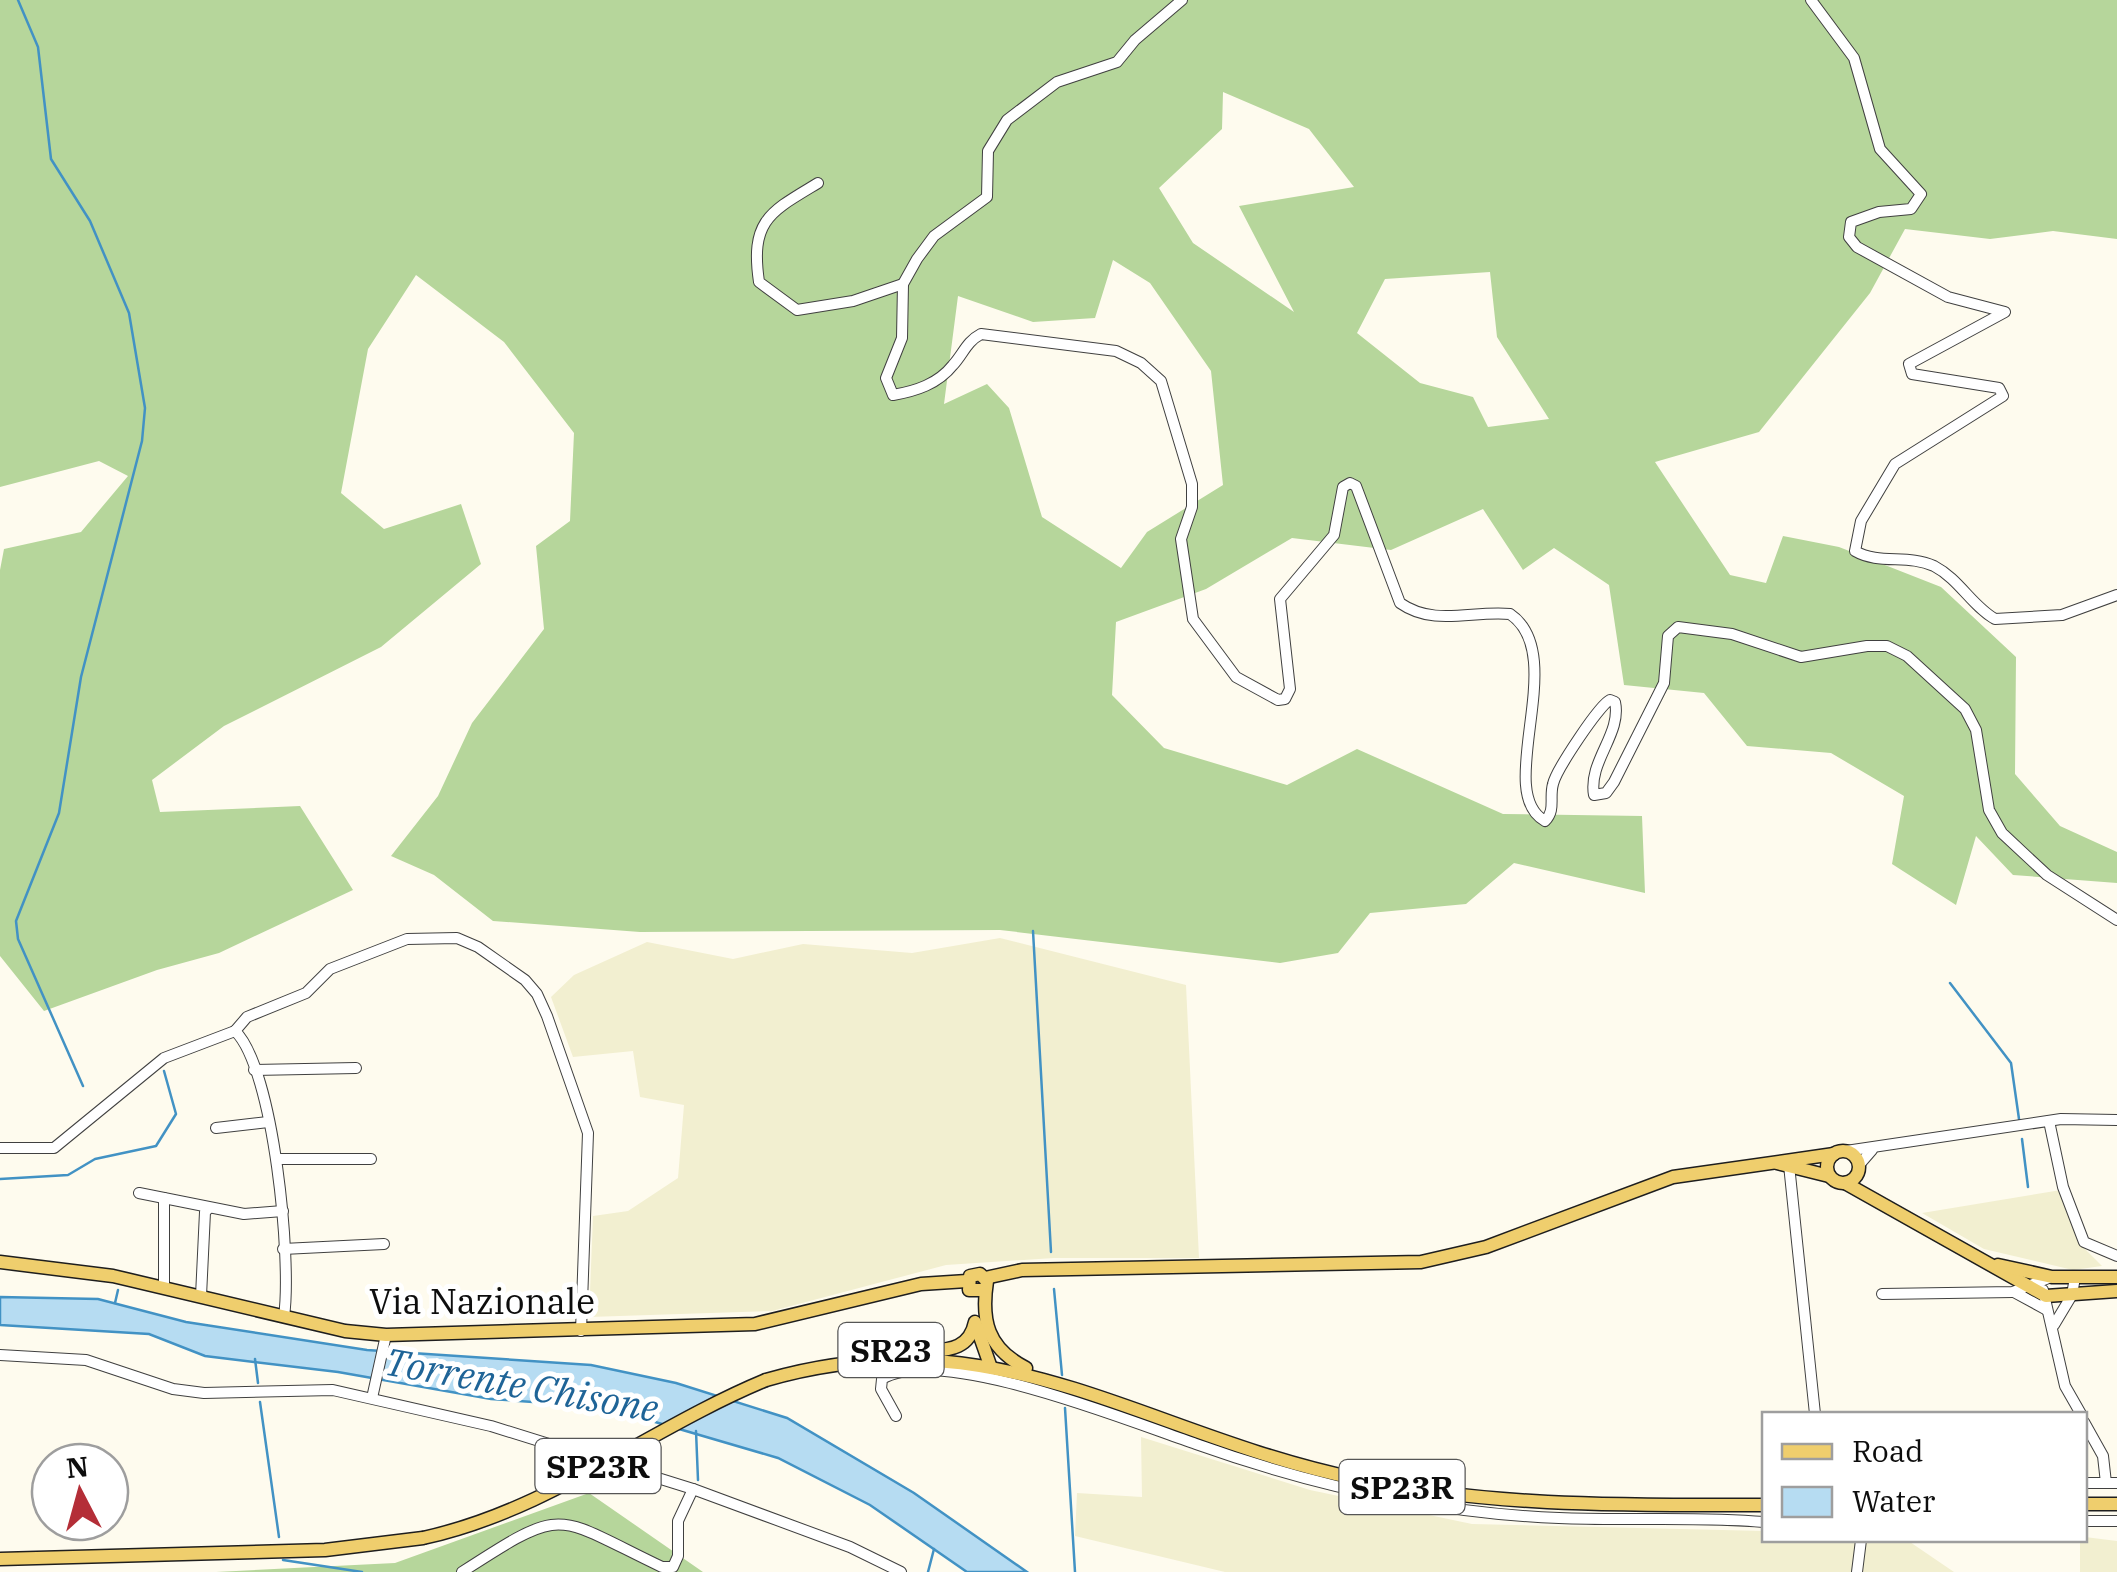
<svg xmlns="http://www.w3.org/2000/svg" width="2117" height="1572" font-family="'IBM Plex Serif',serif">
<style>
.farmland{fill:#f2efd0}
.forest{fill:#b6d69b;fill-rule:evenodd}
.water{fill:#b6dcf2;stroke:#4292c4;stroke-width:2.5}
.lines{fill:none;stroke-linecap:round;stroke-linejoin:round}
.stream{stroke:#4292c4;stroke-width:2.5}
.minor-casing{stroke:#404040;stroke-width:12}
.major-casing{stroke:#1e1e1e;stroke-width:15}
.minor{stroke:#fff;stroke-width:10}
.major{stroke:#efce6d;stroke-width:12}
.major-bridge-casing{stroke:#1e1e1e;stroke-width:15;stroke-linecap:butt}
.major-bridge{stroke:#efce6d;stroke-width:12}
.labels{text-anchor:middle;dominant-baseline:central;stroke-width:10;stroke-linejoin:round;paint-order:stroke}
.shield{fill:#fff;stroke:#565656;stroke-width:2.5}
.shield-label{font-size:32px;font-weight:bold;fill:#0d0d0d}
.street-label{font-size:35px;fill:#0d0d0d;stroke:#fff}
.water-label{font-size:38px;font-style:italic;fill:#1f6497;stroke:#fff}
</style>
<rect width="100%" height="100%" fill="#fefbee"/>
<g class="farmland">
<polygon points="1000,938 1186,985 1199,1258 1054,1258 946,1265 772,1311 589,1317 593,1216 628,1211 678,1178 684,1105 640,1097 633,1051 573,1057 551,997 574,975 647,942 733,959 803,944 912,953"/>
<polygon points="2061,1190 2078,1242 2102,1266 2073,1270 1984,1249 1922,1213"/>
<polygon points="1141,1437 1310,1490 1472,1524 1764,1531 1764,1540 1907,1540 1954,1572 1225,1572 1075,1536 1077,1493 1142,1497"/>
<polygon points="2085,1537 2117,1541 2117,1572 2080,1572 2080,1540"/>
</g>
<g class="forest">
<path d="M0,0H2117V239L2053,231L1990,239L1905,229L1870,293L1759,432L1655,462L1730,575L1766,583L1783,536L1839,547L1941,587L2016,657L2015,774L2060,826L2117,852V883L2013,875L1976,836L1956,905L1892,864L1904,796L1831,753L1747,746L1704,693L1624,685L1609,585L1554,548L1523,570L1483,509L1391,550L1292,538L1206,589L1116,622L1112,695L1164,748L1287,785L1357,749L1503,814L1642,816L1645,893L1514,863L1466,904L1370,913L1338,953L1280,963L1000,930L640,932L493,921L434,875L391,856L438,796L472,723L544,629L536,546L570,521L574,433L504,342L416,275L368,349L341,493L384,529L461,504L481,564L381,647L224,726L152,780L160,812L300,806L353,890L219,953L157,970L44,1011L0,956V570L4,549L81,532L128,476L99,461L0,487ZM1223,92L1309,129L1354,187L1239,206L1294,312L1193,243L1159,188L1222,129ZM1113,260L1150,283L1211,371L1223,485L1147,532L1121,568L1042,517L1009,408L987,384L944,404L958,296L1033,322L1095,318ZM1490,272L1497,337L1549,419L1488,427L1473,397L1420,383L1357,333L1385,279Z"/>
<polygon points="589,1493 703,1572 216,1572 395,1563"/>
</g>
<polygon class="water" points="0,1297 98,1299 186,1322 367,1350 591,1365 676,1383 787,1418 914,1493 1027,1572 967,1572 870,1505 778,1458 604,1407 491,1399 338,1372 205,1356 149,1334 0,1325"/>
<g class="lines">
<g class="stream">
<polyline points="18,0 38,47 51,159 90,221 129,313 145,408 142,441 81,677 59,813 16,921 18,939 83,1086"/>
<polyline points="1033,931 1051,1252"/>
<polyline points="1950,983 2011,1063 2019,1119"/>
<polyline points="2022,1139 2028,1187"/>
<polyline points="0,1179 68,1175 95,1159 156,1146 176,1114 164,1071"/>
<polyline points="1054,1289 1062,1375"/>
<polyline points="115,1303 118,1290"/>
<polyline points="255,1359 258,1383"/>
<polyline points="260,1402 279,1537"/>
<polyline points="1065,1408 1075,1572"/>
<polyline points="696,1431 698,1480"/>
<polyline points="283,1560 362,1572"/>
<polyline points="928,1572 934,1549"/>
</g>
<defs>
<g id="minor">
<path d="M1182,0L1135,40L1117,62L1057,82L1007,120L988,151L987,197L934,236L917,259L903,284L902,338L886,378L893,395C916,391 938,384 953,365C964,353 966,342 981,334L1116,351L1141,363L1161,381L1192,484V507L1181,539L1193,619L1236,677L1278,700L1285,699L1290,689L1280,599L1334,535L1343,487L1350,483L1356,486L1400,603C1434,627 1473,610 1510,614C1571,655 1492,792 1545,821C1556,810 1549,798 1553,784C1556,770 1600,704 1610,700L1615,702C1622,734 1588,761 1594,795L1606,793L1614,782L1664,683L1668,636L1678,627L1732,634L1801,657L1867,646H1887L1907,656L1965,709L1976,730L1989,810L2002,833L2047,875L2117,920"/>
<path d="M1811,0L1854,58L1880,149L1921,194L1911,209L1879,212L1851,222L1849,237L1857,247L1948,297L2005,312L1909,364L1912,374L1999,388L2003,396L1895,464L1861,521L1855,551C1879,565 1908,554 1934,566C1959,579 1972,606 1995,619L2062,615L2117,595"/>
<path d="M818,183C770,212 750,220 759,282L797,310L853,301L903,284"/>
<polyline points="235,1031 247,1017 306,993 330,969 407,939 457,938 478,947 525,980 537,994 547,1016 588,1133 581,1331"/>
<path d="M235,1031C274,1068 292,1262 284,1316"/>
<polyline points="254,1070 356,1068"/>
<polyline points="2049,1121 2063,1187 2084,1242 2117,1256"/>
<polyline points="216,1128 268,1122"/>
<polyline points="0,1148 54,1148 164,1058 235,1031"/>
<polyline points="1846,1151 2061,1119 2117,1120"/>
<polyline points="278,1159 371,1159"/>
<polyline points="1789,1165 1815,1414"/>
<polyline points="1859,1165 1872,1150"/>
<polyline points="139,1193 244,1214 283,1211"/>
<polyline points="164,1198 164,1286"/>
<polyline points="283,1249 384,1244"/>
<polyline points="2043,1290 2065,1386 2081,1414"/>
<polyline points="2014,1292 2047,1310"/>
<polyline points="1882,1294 2013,1292 2051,1277"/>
<polyline points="201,1296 205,1212 209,1208"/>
<polyline points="2054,1325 2072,1295 2075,1277"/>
<polyline points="0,1355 86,1360 173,1389 204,1393 333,1390 491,1426 693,1489 850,1547 901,1572"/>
<polyline points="372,1398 386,1335"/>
<path d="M896,1416L881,1389L882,1379C941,1344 1131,1422 1196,1444C1314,1486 1433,1513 1559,1518C1628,1521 1696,1516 1764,1522"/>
<polyline points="2084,1422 2103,1456 2106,1483"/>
<polyline points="2084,1483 2117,1483"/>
<polyline points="2084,1521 2117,1521"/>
<path d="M462,1572C567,1504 553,1515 662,1567H673L678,1556V1521L693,1489"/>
<polyline points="1857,1572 1861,1540"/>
</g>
<g id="major">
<circle cx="1843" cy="1167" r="16"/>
<polyline points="1777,1163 1829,1176"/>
<polyline points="1845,1183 2046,1296 2117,1291"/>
<polyline points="0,1262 113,1276 345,1331 386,1335 755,1324 921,1284 967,1281"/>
<polyline points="1998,1265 2052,1277 2117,1277"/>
<polyline points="985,1278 1022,1270 1421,1262 1486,1247 1673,1177 1834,1154"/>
<path d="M985,1290H969L970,1276L980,1274L987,1281C981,1320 987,1348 1026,1368"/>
<polyline points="976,1325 990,1365"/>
<path d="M928,1350C951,1351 970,1347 975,1322"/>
<path d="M766,1380C1002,1312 1140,1434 1358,1479C1492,1507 1628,1505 1764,1505"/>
<polyline points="2084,1504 2117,1504"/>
<polyline points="0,1559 325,1550 423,1538"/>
</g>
</defs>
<use href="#minor" class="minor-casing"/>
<use href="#major" class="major-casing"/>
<use href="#minor" class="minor"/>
<use href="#major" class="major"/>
<defs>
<path id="major-bridge" d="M423,1538C548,1511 650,1428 766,1380"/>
</defs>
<use href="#major-bridge" class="major-bridge-casing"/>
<use href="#major-bridge" class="major-bridge"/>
</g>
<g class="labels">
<g class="shield">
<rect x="838.5" y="1323" width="105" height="54" rx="8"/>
<rect x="535.5" y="1439" width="125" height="54" rx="8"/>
<rect x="1339.5" y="1460" width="125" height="54" rx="8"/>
</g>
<g class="shield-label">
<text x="891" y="1350">SR23</text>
<text x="598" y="1466">SP23R</text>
<text x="1402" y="1487">SP23R</text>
</g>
<g class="street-label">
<text x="482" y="1301">Via Nazionale</text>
</g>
<g class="water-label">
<text transform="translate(522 1384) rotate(10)">Torrente Chisone</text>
</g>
</g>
<rect x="1762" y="1412" width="325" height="130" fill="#ffffff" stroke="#9e9e9e" stroke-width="2.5"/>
<rect x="1782" y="1444" width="50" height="15" fill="#efce6d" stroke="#9e9e9e" stroke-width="2.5"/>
<text x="1852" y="1462" font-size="30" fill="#0d0d0d">Road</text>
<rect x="1782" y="1487" width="50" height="30" fill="#b6dcf2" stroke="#9e9e9e" stroke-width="2.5"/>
<text x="1852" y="1512" font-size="30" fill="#0d0d0d">Water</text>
<g transform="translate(80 1492) rotate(354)"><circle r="48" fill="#ffffff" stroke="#9e9e9e" stroke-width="2.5"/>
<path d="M0-8L18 38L0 25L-18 38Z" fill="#b42e37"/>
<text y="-15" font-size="28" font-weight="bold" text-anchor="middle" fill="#0d0d0d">N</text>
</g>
</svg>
